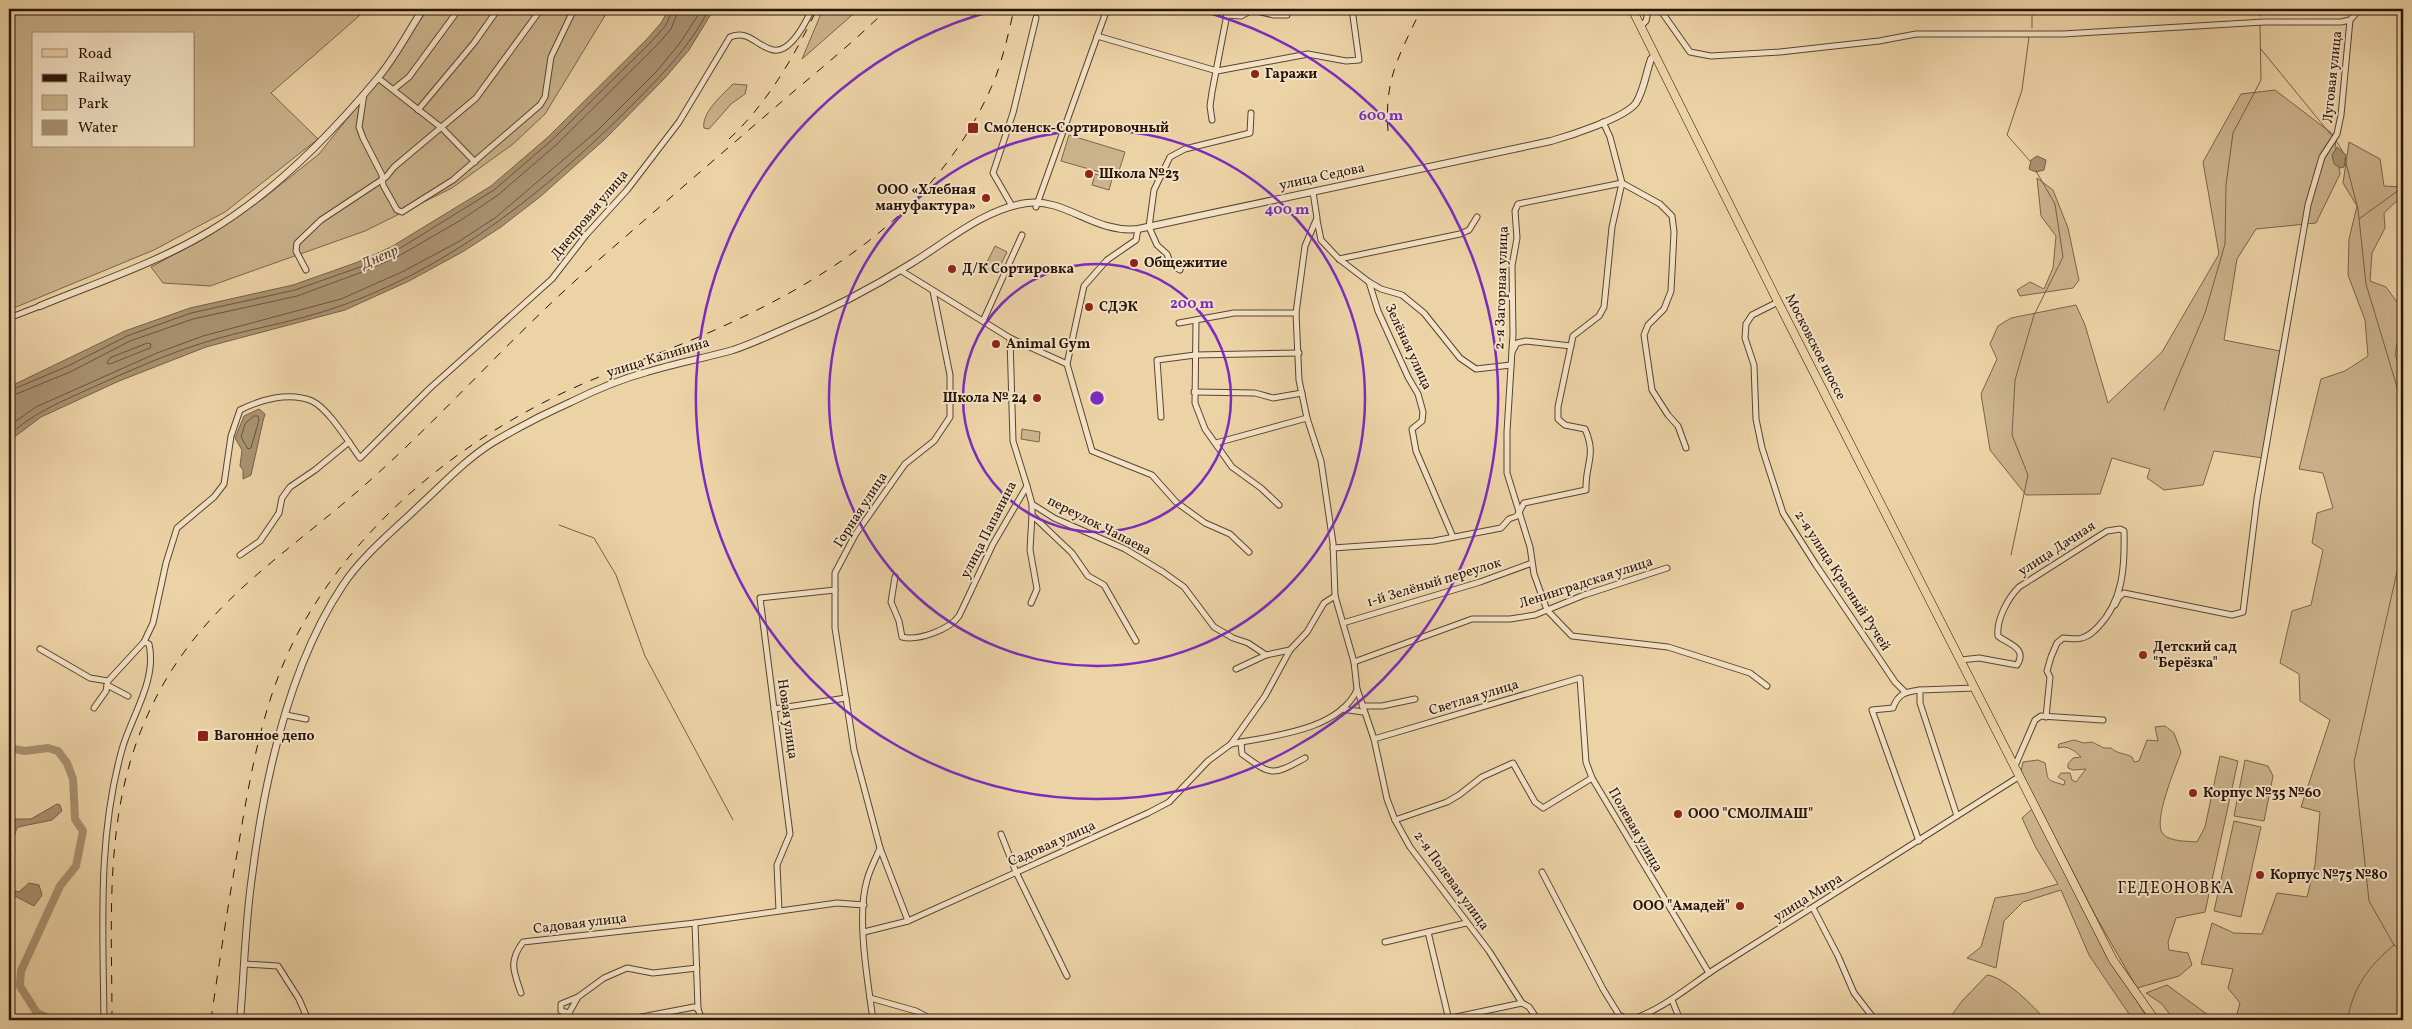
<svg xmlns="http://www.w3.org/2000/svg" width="2412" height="1029" font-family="Vollkorn,serif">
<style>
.green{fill:#cbb38c;stroke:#7a644c;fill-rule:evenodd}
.water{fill:#a99271;stroke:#756048}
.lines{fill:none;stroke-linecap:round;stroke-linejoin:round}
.shore{stroke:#68533e;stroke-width:1}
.stream{stroke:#756048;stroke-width:1}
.river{stroke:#a99271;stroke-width:8}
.minor-casing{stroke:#594432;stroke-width:7}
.tertiary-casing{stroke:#594432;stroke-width:8}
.primary-casing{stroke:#28140b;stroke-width:9}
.minor{stroke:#f3e2c5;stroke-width:5}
.tertiary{stroke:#f3e2c5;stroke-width:6}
.primary{stroke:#ecd3a6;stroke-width:8}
.rail{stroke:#28140b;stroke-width:1;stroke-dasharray:9 9;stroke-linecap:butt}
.ring{fill:none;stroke:#7b2cbf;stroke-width:2.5}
.poi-dot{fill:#8f2418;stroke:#f3e2c5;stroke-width:2}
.labels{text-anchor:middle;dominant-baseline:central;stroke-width:4;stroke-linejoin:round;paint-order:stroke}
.poi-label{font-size:14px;font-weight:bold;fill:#28140b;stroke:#f3e2c5;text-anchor:start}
.street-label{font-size:14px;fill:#28140b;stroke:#f3e2c5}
.water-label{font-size:15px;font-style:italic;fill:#5c4634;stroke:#f3e2c5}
.quarter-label{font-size:16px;letter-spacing:1px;fill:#28140b;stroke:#f3e2c5}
.centre{fill:#7b2cbf;stroke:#f3e2c5;stroke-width:2.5}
.ring-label{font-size:15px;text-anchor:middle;font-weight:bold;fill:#7b2cbf;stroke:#f3e2c5;stroke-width:4;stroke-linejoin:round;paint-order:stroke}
</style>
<rect width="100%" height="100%" fill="#ecd3a6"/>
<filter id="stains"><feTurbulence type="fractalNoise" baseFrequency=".004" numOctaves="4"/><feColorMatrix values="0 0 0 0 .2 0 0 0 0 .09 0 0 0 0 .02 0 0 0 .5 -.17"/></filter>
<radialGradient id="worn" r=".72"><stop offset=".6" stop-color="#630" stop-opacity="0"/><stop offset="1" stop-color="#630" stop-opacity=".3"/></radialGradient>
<g class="green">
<path d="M9,9H367L271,93L318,139L225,212L154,250L9,310ZM34,34H194V146H34Z"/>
<polygon points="428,9 609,9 545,114 513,144 452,188 365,231 210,286 163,283 151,267 194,244 264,198 319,154 375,84"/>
<polygon points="823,9 859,9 802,59"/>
<path d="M733,84L747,85L745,94L731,104L709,129L704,128C701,113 723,94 733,84Z"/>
<polygon points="2275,90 2334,135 2340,174 2316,223 2256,229 2237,259 2224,340 2280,351 2263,458 2214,451 2203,485 2164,490 2147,478 2150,469 2112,458 2100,494 2026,495 1990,450 1981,394 1997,359 1990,344 1998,326 2011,318 2076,305 2085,325 2108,403 2162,352 2219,254 2203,162 2241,94"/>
<polygon points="1069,135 1125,152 1117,177 1061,161"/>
<polygon points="2349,142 2380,159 2384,186 2401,187 2403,195 2384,213 2385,228 2372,253 2370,281 2386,287 2403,310 2395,356 2403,365 2403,1020 2280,1020 2273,1015 2267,1020 2228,1020 2237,1014 2240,1003 2228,988 2233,969 2201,964 2212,923 2234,933 2262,934 2277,893 2307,897 2315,865 2320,812 2301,807 2330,720 2300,701 2299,674 2280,663 2292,611 2311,605 2323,550 2312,543 2317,513 2333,508 2323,473 2299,469 2321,379 2345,371 2368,356 2365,320 2348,275 2349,239 2357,206 2343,183"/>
<polygon points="1095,174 1112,179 1109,190 1092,185"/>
<polygon points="2037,178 2053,190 2068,228 2079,280 2073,288 2020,296 2017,290 2030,282 2044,289 2053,268 2056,236 2041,216"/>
<polygon points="995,246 1007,252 996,274 984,268"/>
<polygon points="1022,429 1040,432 1039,442 1021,439"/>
<path d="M2165,726L2174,733L2181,752C2176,767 2152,822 2163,834C2171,842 2187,841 2197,842L2205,827L2220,756L2238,761L2205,912L2176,918L2168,942L2169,950L2188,953L2192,965L2179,976L2137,988L2095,915L2021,771L2023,762L2038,760L2045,763C2049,781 2044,779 2064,785L2065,781L2058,777L2061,773H2070L2072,780L2076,782L2086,769L2073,770L2068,768V764L2073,758L2081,757C2074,750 2067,745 2058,748L2059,744L2074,740L2084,743L2092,742L2104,748H2111C2117,754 2125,753 2132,757L2134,762L2139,761L2147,740L2158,741L2155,727Z"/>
<polygon points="2245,760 2268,766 2273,776 2264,821 2234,816"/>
<polygon points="2032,809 2103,948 2149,1020 2133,1020 2089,955 2061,890 2023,902 2004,921 1996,968 1967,958 1981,947 1995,898 2026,893 2058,884 2036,848 2022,818"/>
<polygon points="2234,821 2261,827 2241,917 2214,911"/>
<path d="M1987,975C2005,977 2034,1007 2046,1020H1948L1962,1001Z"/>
<polygon points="2167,985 2215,1020 2174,1020 2162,1004 2146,993"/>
</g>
<g class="water">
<polygon points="669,9 714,9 689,50 664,79 605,139 541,196 501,227 464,251 409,281 345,310 206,347 119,381 41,417 9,441 9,387 125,331 190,308 293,285 358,262 391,247 491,186 548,137 647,39 661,23"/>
<polygon points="2337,147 2346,155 2344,167 2340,168 2334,164 2332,155"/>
<polygon points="2037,156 2046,160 2044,170 2036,172 2029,169 2031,160"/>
<polygon points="259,409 265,414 263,421 251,475 243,479 243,470 240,466 242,450 235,438 244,416"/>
<path d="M57,804L60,805L62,811L52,820L18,827C9,840 21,850 9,869V822L12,819H31Z"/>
<polygon points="29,883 39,885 42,895 34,906 9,893 9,889 19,892"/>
</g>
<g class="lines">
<g class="shore">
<polygon points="148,343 151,344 150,348 110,364 107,363 110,358"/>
<polyline points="9,391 68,366 127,336 191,313 295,290 360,267 394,252 494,190 552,140 651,42 666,25 673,9"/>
<polyline points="9,397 70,372 130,341 193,319 297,296 362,272 397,257 461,220 498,195 556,145 656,46 671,29 679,9"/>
<polygon points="254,416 258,416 259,420 251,448 248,449 241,437 245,424"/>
<polyline points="9,426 36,407 157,353 203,336 341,299 404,271 458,242 495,218 597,131 656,72 680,43 702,9"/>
<path d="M9,435C32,414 60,402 89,389C127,372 166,354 206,342C241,331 277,325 312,315C434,280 536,200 624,113C656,81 689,49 709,9"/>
</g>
<g class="stream">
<polyline points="2032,9 2032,28"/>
<polyline points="2258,9 2260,16"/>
<polyline points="2029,37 2022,90 2007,135 2030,161"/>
<polyline points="2260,48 2332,136"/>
<polyline points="2335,139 2343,152"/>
<polyline points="2345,159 2358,209 2366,284 2400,397 2403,446"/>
<polyline points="2359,219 2403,187"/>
<polyline points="2164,410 2205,313 2225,244 2226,185 2233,133 2261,80 2260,26"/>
<polyline points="2403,463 2399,563 2354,762 2369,901 2394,945 2403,952"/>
<polyline points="559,525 594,538 616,575 645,656 733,820"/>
<polyline points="2011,555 2028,475 2012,435 2015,380 2034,315 2063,257 2055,204 2036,171"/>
<polyline points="2399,564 2403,569"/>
<path d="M2347,1020C2354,986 2368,967 2394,945"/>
</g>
<polyline class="river" points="9,748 25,751 48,748 58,751 67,763 73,779 75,819 83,831 76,866 60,886 21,971 20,986 37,1013 54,1020"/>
<defs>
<g id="minor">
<polyline points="578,9 612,9"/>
<polyline points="1657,9 1661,11 1690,52 1711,56 1780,52 1879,41 1916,34 2063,34 2264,22 2341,22 2350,20 2360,9"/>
<polyline points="1227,15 1241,16 1252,10 1274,15 1287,15"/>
<polyline points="1641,26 1646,21 1648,12"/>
<polyline points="1097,36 1217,71 1308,54 1346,61 1359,60 1352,9"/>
<polyline points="378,78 443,129 475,162"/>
<polyline points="394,89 409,77 459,9"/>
<polyline points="364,94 359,127 363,138 382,175 383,185 397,210 402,212 453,180 540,105 545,97 551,57 574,9"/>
<polyline points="418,110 474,43 498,9"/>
<polyline points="1212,120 1210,106 1212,92 1228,9"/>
<polyline points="1313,192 1317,218 1305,246 1296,313 1299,380 1307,418 1321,461 1333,543 1335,596 1354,662 1357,689 1374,739 1387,799 1395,820 1410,847 1489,951 1522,1003 1529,1007 1538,1020"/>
<polyline points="1012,206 993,173 1013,113 1036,18"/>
<polyline points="1036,207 1107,9"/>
<polyline points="1317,220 1321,240 1339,259 1369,282 1378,311 1408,377 1418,394 1423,412 1422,421 1412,429 1416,451 1453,537"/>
<polyline points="1138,229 1136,240 1107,260 1084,286 1067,364 1092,451 1152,475 1176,502 1205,523 1230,534 1249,552"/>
<polyline points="1339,259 1460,234 1469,230 1477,217"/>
<polyline points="306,270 296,251 297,243 321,220 386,177 394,167 476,98 541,9"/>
<polyline points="1180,270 1171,265 1167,254 1157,245 1149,227 1154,190 1170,157 1185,149 1250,133 1251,113"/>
<polyline points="1369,282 1381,289 1402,295 1424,313 1460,358 1476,369 1511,365"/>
<polyline points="1778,302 1752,315 1746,324 1745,338 1754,365 1756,419 1762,448 1783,513 1816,565 1895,682 1905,692"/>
<polyline points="9,318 40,306"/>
<polyline points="983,321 1022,235"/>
<polyline points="1196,321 1195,403 1205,429 1232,467 1261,488 1279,505"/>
<polyline points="1179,323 1234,313 1296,313"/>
<polyline points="1010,338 1067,364"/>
<polyline points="1512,352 1517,343 1526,341 1571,346"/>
<polyline points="1194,392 1255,393 1273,398 1302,393"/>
<polyline points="1161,417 1157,360 1195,355 1299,353"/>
<polyline points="1216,443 1307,418"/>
<polyline points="1686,448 1678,426 1668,415 1652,390 1644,335 1648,325 1664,309 1671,291 1674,232 1672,216 1660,204 1622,183 1518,204 1515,211 1517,238 1512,266 1513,334 1507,432 1507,473 1530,547 1534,574 1547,610 1572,636 1668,647 1750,673 1767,686"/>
<polyline points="1027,486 1032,504 1054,518 1125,549 1163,572 1184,587 1214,627 1233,638 1248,643 1266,655 1290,650"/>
<polyline points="1032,504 1032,515 1072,553 1088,576 1104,585 1136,641"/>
<path d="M1333,548L1434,541L1501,528L1509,519L1517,516L1524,503L1586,490C1585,464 1597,456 1585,429L1565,425L1558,419V407L1573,336L1599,316L1604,307L1612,227L1622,183L1610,137L1603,122"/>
<polyline points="240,555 260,541 279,513 282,498 290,487 315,470 349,442"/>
<path d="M895,577L891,602L899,621L902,637C918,641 949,630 959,616L993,544L1027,486L1013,441L1010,338L900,270"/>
<polyline points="1031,603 1037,589 1030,550 1032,515"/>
<polyline points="2115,605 2119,597 2124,593 2232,615 2243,612 2257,499 2308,205 2322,157 2337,134 2341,115 2350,20"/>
<polyline points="1343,623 1480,582 1532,563"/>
<path d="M40,649L90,678L108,681L144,642L153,623L166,563L177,528L214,497L224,484L231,436L240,410C260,400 289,391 312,401C329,409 349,443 360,458L429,389L552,279L586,235L627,190L679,122L730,37C748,30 755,44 770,49C789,57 806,22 812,9"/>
<path d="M1961,660L1979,658L2017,665C2028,648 2008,644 1998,636C1996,620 2008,598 2019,587L2107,531L2120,529L2124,531C2125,567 2123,601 2098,627C2093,632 2089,636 2082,638C2076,640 2069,638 2063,638L2057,643L2051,657L2047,671L2050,677L2046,717"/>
<polyline points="1354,662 1472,619 1510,619 1535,615 1584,595 1667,568"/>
<polyline points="1236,669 1266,655"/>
<polyline points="107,685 128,696"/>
<polyline points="1362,706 1382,706 1415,699"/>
<polyline points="94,708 106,691 108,681"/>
<polyline points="774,709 846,698"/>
<polyline points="1342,709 1363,712"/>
<polyline points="286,715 306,719"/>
<polyline points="1374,739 1580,678 1586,762 1592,778 1709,973"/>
<path d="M1241,742L1242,754C1272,776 1272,776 1305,758"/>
<path d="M1231,744C1271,736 1338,731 1357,690"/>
<polyline points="2015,766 2035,720 2041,716 2103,720"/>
<polyline points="1957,816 1920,703 1920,690 1975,688"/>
<polyline points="1395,820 1447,802 1459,795 1482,777 1513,763 1535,802 1543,808 1592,778"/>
<polyline points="1001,834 1016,872 1067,976"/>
<path d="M1919,841L1872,710L1893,708C1898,693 1906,692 1920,690"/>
<polyline points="1542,872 1603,989 1619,1015 1630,1020"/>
<polyline points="1813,908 1838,956 1854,993 1875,1020"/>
<polyline points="779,911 777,865 790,834 760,598 835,590"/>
<polyline points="908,921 880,848 854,750 835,628 835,573 855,535 905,464 934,441 950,417 950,375 933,291"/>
<polyline points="695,923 698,1009 702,1020"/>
<polyline points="864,932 908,921 1148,813 1169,802 1208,761 1231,744 1265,696 1290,650 1307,632 1324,603 1335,596"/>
<polyline points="1428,932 1449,1020"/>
<polyline points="1385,942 1466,923"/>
<polyline points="245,964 278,966 299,999 308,1020"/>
<path d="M521,993C514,972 508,962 523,942L695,923L837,903L864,905"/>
<polyline points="578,997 569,1013 561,1011 561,1004 578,997 604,978 627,968 653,973 697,968"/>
<polyline points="870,998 916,1011 933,1020"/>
<polyline points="1672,1000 1680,1020"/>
<path d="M104,1020C103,928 97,835 123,746C133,714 157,679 149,644L144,642"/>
<polyline points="626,1020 694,1007 698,1009"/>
<polyline points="863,1020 873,1019"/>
<path d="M873,1020C868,982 856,917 867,880C870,869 876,858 880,848"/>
<polyline points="1442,1020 1522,1003"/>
<path d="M1630,1020C1662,1010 1688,987 1715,969L2020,776"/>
</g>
<g id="tertiary">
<path d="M40,306C96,283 157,263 210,231C272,194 331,134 377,79C395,58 408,32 423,9"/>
<path d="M240,1020C244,975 245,929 251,884C263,786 288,667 343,585C361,557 395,529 419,506C442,485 465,460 492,443C517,428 544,414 571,402C595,390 621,379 647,372C676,363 705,358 733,350C751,344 768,336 784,329C828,311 872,288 912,263C948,241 984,209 1027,203C1066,198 1095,234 1138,229L1551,141C1569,136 1625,118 1636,103C1644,90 1646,73 1651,59L1655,55"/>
</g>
<polyline id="primary" points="1632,9 1778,302 2113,960 2155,1020"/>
</defs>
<use href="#minor" class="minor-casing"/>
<use href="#tertiary" class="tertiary-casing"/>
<use href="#primary" class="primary-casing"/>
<use href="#minor" class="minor"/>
<use href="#tertiary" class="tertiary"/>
<use href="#primary" class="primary"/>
<g class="rail">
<path d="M1388,131C1384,77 1400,55 1421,9"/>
<path d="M729,139C767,104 795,55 817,9"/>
<path d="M112,1020C112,922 104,821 142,728C192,605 284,559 376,475C451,407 517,331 593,265C657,209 722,153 786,98C820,69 855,41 887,9"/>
<path d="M211,1020C219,963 228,906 238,848C251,771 264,691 304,622C358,529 441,457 535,407C590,377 651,358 708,333C831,279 944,206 996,76C1004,54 1009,31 1014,9"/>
</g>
</g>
<g class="ring">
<circle cx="1097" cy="398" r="134"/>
<circle cx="1097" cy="398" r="268"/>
<path d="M1194 9A401 401 0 1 1 1000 9"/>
</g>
<g class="poi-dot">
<circle cx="1255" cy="74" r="5"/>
<rect x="967" y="122" width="12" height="12" rx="2.5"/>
<circle cx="1089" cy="174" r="5"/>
<circle cx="986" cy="198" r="5"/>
<circle cx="1134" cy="263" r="5"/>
<circle cx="952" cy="269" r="5"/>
<circle cx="1089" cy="307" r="5"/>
<circle cx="996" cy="344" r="5"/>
<circle cx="1037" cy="398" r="5"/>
<circle cx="2143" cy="655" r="5"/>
<rect x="197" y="730" width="12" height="12" rx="2.5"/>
<circle cx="2193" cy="793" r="5"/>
<circle cx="1678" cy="814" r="5"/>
<circle cx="2260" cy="875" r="5"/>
<circle cx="1740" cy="906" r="5"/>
</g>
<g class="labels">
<g class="poi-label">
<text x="1265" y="74">Гаражи</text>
<text x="984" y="128">Смоленск-Сортировочный</text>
<text x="1099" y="174">Школа №23</text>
<text x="976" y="190" text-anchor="end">ООО «Хлебная<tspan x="976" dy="16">мануфактура»</tspan></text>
<text x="1144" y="263">Общежитие</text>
<text x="962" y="269">Д/К Сортировка</text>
<text x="1099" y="307">СДЭК</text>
<text x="1006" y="344">Animal Gym</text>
<text x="1027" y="398" text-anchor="end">Школа № 24</text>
<text x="2153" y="647">Детский сад<tspan x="2153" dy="16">"Берёзка"</tspan></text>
<text x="214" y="736">Вагонное депо</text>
<text x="2203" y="793">Корпус №35 №60</text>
<text x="1688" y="814">ООО "СМОЛМАШ"</text>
<text x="2270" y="875">Корпус №75 №80</text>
<text x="1730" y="906" text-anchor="end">ООО "Амадей"</text>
</g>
<g class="street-label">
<text transform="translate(2333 77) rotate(-84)">Луговая улица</text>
<text transform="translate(1322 177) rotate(-12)">улица Седова</text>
<text transform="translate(590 215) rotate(-50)">Днепровая улица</text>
<text transform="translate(1502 288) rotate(-88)">2-я Загорная улица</text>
<text transform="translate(1408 347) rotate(65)">Зелёная улица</text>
<text transform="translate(1815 347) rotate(63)">Московское шоссе</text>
<text transform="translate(658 358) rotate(-17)">улица Калинина</text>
<text transform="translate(861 510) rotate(-57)">Горная улица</text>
<text transform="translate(1099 526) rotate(27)">переулок Чапаева</text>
<text transform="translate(989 530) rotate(-63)">улица Папанина</text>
<text transform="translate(2057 549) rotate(-33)">улица Дачная</text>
<text transform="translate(1842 581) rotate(57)">2-я улица Красный Ручей</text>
<text transform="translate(1434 583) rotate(-17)">1-й Зелёный переулок</text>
<text transform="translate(1586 583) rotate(-18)">Ленинградская улица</text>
<text transform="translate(1474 698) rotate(-17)">Светлая улица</text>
<text transform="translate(787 719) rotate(82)">Новая улица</text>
<text transform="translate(1635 830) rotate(60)">Полевая улица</text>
<text transform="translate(1052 844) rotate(-24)">Садовая улица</text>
<text transform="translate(1451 881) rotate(54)">2-я Полевая улица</text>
<text transform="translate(1808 898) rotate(-32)">улица Мира</text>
<text transform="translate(580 924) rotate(-7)">Садовая улица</text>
</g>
<g class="water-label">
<text transform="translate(380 258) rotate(-24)">Днепр</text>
</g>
<g class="quarter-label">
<text x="2176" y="889">ГЕДЕОНОВКА</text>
</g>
</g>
<circle cx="1097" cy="398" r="8" class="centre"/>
<g class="ring-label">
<text x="1381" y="120">600 m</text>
<text x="1287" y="214">400 m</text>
<text x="1192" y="308">200 m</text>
</g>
<rect width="2412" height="1029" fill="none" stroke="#ecd3a6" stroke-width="30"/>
<rect x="10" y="10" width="2392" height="1009" fill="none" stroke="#28140b" stroke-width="2.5"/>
<rect x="15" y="15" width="2382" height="999" fill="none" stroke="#28140b"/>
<rect x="32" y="32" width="162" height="115" fill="#f3e2c5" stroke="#a2907b"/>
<rect x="42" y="49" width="25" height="8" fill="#ecd3a6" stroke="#a2907b"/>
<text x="78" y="58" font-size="15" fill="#28140b">Road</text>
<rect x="42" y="74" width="25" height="8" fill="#28140b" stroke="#a2907b"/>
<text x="78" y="82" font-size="15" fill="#28140b">Railway</text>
<rect x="42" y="95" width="25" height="15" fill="#cbb38c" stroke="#a2907b"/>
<text x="78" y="108" font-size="15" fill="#28140b">Park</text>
<rect x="42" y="120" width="25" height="15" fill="#a99271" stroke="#a2907b"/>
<text x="78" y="132" font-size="15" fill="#28140b">Water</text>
<rect width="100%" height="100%" filter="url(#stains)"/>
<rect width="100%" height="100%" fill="url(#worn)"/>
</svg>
